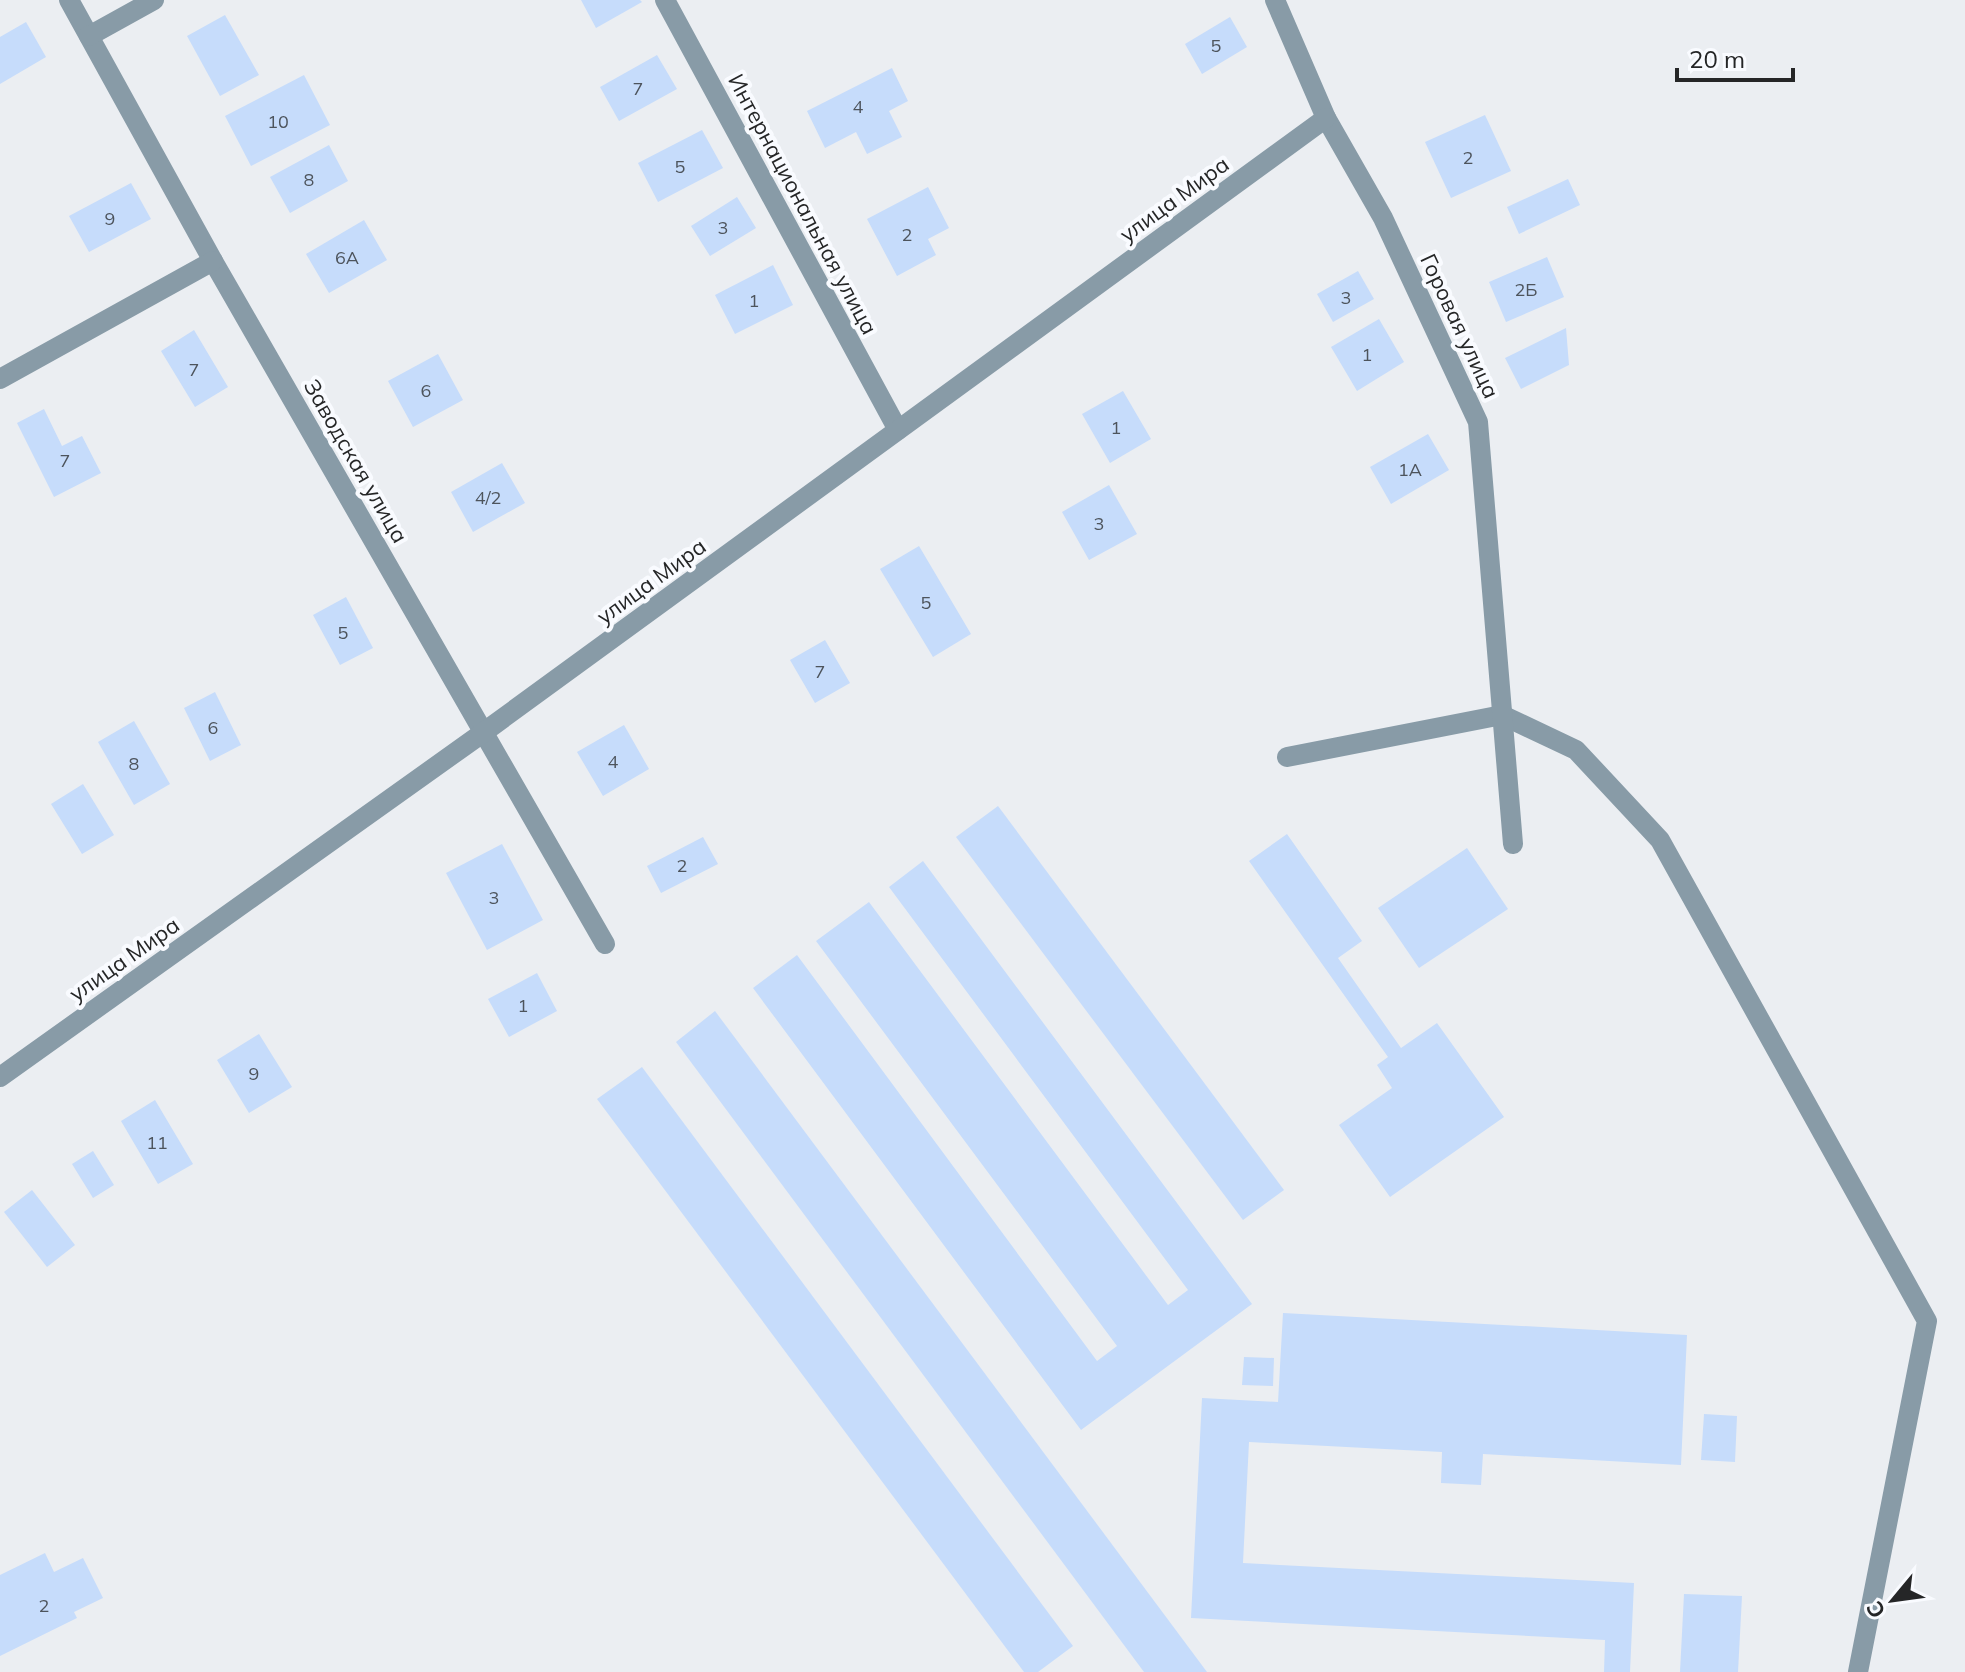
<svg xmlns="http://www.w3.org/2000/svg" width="1965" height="1672" font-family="Mulish,sans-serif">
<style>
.building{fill:#c6dcfb}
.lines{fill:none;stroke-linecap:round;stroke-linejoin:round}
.service{stroke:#889ba7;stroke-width:20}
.minor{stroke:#889ba7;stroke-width:20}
.labels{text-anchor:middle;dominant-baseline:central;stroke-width:8;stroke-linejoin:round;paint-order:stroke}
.number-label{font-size:18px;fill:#4d545c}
.street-label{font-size:22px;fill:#252627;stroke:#f9fbff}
</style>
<rect width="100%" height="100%" fill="#ebeef2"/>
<g class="building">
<polygon points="581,0 640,0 642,2 596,28"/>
<polygon points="225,15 259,75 220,96 187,36"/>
<polygon points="1230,17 1247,47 1202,74 1185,44"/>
<polygon points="26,22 46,57 0,84 0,37"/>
<polygon points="657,55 677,89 619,121 600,87"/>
<polygon points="892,68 908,101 889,111 902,137 867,154 856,132 825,148 807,111"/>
<polygon points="304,75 330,125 251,166 225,116"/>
<polygon points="1485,115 1511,171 1451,198 1425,142"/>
<polygon points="702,130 723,168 658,202 638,163"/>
<polygon points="329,145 348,181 290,213 270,177"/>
<polygon points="1568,179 1580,205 1519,234 1507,207"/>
<polygon points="131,183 151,219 89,252 69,216"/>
<polygon points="928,187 949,228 928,239 936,255 897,276 867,219"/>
<polygon points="737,197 756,228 710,256 691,226"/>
<polygon points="364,220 387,260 329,293 306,254"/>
<polygon points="1547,257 1564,297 1506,322 1489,282"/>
<polygon points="773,265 793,305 735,334 715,295"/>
<polygon points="1358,271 1374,299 1333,322 1317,294"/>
<polygon points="1379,319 1404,362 1357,391 1331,347"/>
<polygon points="1566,328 1569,365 1521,389 1505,358"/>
<polygon points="194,330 228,387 195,407 161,351"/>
<polygon points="438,354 463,400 413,427 388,381"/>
<polygon points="1123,391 1151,439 1110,463 1082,414"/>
<polygon points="44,409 62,446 82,436 101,473 54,497 17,423"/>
<polygon points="1428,434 1449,470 1391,504 1370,467"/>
<polygon points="502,463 525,503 473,532 451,492"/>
<polygon points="1109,485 1137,534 1089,560 1062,512"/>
<polygon points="919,546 971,634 933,657 880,569"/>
<polygon points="346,597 373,648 340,665 313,615"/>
<polygon points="825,640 850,683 815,703 790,660"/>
<polygon points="215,692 241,745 210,761 184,708"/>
<polygon points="134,721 170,784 134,805 98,742"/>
<polygon points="624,725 649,769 603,796 577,752"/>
<polygon points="83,784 114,835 82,854 51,804"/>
<polygon points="998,806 1284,1190 1243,1220 956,837"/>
<polygon points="1287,834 1362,941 1338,958 1401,1048 1437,1023 1504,1117 1390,1197 1339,1125 1392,1088 1377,1065 1388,1057 1249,861"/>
<polygon points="703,837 718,864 661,893 647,866"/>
<polygon points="502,844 543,920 487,950 446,873"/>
<polygon points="1467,848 1508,909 1419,968 1378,908"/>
<polygon points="923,861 1252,1304 1081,1430 753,988 797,955 1097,1361 1117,1346 816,941 869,902 1168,1305 1188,1290 889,887"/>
<polygon points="537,973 557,1011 509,1037 488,999"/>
<polygon points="715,1011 1207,1672 1144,1672 676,1042"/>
<polygon points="259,1034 292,1087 249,1113 217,1060"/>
<polygon points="642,1067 1073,1646 1038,1672 1024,1672 597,1099"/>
<polygon points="155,1100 193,1164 158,1184 121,1121"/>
<polygon points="93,1151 114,1185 93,1198 72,1164"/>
<polygon points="32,1190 75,1245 47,1267 4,1212"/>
<polygon points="1283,1313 1687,1335 1681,1465 1483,1454 1481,1485 1441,1483 1442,1452 1249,1442 1243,1563 1634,1583 1630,1672 1604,1672 1605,1640 1191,1618 1202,1398 1278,1402"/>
<polygon points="1244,1357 1274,1358 1273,1386 1242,1385"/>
<polygon points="1704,1414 1737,1416 1735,1462 1701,1460"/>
<polygon points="45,1553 54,1572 83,1558 103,1598 74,1612 77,1618 0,1656 0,1575"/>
<polygon points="1684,1594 1742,1596 1738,1672 1680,1672"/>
</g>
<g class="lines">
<polyline class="service" points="1287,757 1502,715 1576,750 1660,840 1927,1321 1858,1672"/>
<g class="minor">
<polyline points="69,0 213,261 605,944"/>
<polyline points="665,0 898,430"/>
<polyline points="1275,0 1326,118 1383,218 1478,422 1513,844"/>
<polyline points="89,36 154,0"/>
<polyline points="0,379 213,261"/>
<polyline points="0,1077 484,732 1326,118"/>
</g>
</g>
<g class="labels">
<g class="number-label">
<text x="1216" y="45">5</text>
<text x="638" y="88">7</text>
<text x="858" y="106">4</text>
<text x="278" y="121">10</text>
<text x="1468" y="157">2</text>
<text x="680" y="166">5</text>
<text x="309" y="179">8</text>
<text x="110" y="218">9</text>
<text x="723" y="227">3</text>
<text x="907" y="234">2</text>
<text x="347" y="257">6А</text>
<text x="1526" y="289">2Б</text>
<text x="1346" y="297">3</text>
<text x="754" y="300">1</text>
<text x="1367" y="354">1</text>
<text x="194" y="369">7</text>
<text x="426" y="390">6</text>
<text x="1116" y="427">1</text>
<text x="65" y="460">7</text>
<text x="1410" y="469">1А</text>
<text x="488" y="497">4/2</text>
<text x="1099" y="523">3</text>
<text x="926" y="602">5</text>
<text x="343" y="632">5</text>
<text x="820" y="671">7</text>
<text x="213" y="727">6</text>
<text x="613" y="761">4</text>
<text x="134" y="763">8</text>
<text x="682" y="865">2</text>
<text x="494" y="897">3</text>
<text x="523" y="1005">1</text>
<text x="254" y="1073">9</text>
<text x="157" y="1142">11</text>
<text x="44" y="1605">2</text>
</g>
<g class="street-label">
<text transform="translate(1174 199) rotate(-36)">улица Мира</text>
<text transform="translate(803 204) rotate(62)">Интернациональная улица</text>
<text transform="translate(1460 326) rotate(65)">Горовая улица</text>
<text transform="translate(356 461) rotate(60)">Заводская улица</text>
<text transform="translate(651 581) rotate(-36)">улица Мира</text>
<text transform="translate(124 959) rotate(-35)">улица Мира</text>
</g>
</g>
<g transform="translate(1893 1600) rotate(241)" stroke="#f9fbff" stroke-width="6" paint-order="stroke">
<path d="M0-6L14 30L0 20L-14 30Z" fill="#252627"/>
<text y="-12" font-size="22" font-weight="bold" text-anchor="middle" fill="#252627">С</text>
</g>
<path d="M1677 68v12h116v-12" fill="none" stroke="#252627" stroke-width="4"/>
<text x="1689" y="68" font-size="24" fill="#252627" stroke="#f9fbff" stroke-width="6" paint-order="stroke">20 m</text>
</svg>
